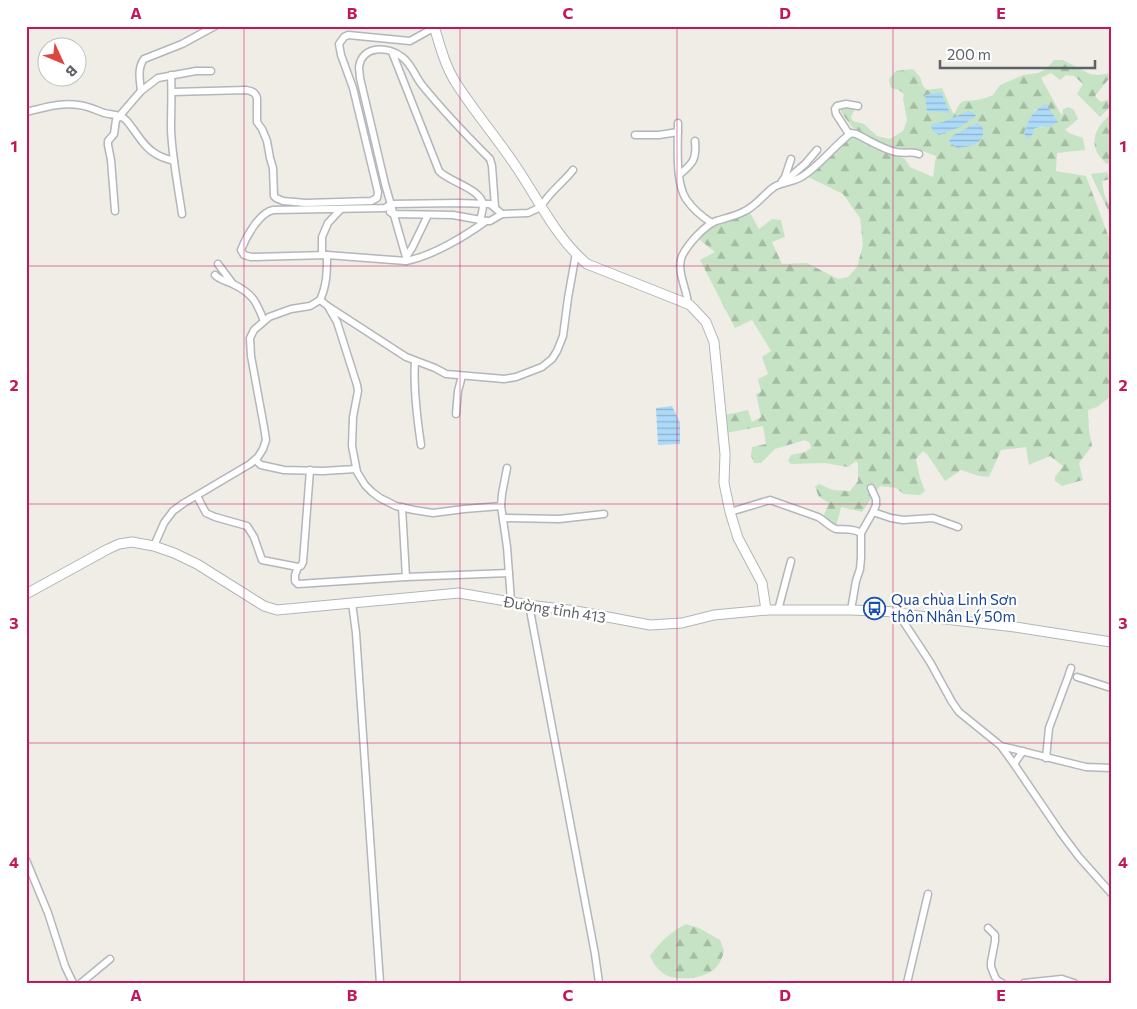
<svg xmlns="http://www.w3.org/2000/svg" width="1137" height="1009" font-family="Commissioner,sans-serif">
<style>
.forest{fill:url(#forest-firs);fill-rule:evenodd}
.water{fill:url(#water-rules)}
.lines{fill:none;stroke-linecap:round;stroke-linejoin:round}
.street-casing{stroke:#b3b6ba;stroke-width:9}
.secondary-casing{stroke:#b2b5b9;stroke-width:11}
.street{stroke:#fff;stroke-width:6}
.secondary{stroke:#fff;stroke-width:9}
.grid{fill:none;stroke:#c2185b;stroke-width:1;stroke-opacity:0.55}
.labels{text-anchor:middle;dominant-baseline:central;stroke-width:4.5;stroke-linejoin:round;paint-order:stroke}
.transit-label{font-size:15px;fill:#164399;stroke:#fff;text-anchor:start}
.street-label{font-size:15px;fill:#5e6165;stroke:#fff}
.neatline{fill:none;stroke:#c2185b;stroke-width:2}
.grid-label{font-size:16px;text-anchor:middle;font-weight:bold;fill:#c2185b}
</style>
<defs>
<pattern id="forest-firs" width="22" height="20" patternUnits="userSpaceOnUse" patternTransform="scale(1.25)"><rect width="22" height="20" fill="#c6e4c5"/><path d="M5 1l3.5 6h-7zM16 11l3.5 6h-7z" fill="#a4bca4"/></pattern>
<pattern id="water-rules" width="6" height="5" patternUnits="userSpaceOnUse" patternTransform="scale(1.25)"><rect width="6" height="5" fill="#acdaf8"/><path d="M0 2.5h6" fill="none" stroke="#8fb4cc"/></pattern>
</defs>
<rect width="100%" height="100%" fill="#efede6"/>
<g class="forest">
<path d="M1054,60H1063L1090,74L1098,75L1111,73V80H1108L1095,96L1101,102L1111,99V106L1100,117L1077,94L1083,84L1074,76L1066,75L1060,80L1051,73L1041,78L1062,116L1063,109L1069,107L1074,110L1078,119L1065,130L1069,133L1083,138L1085,150L1057,153L1056,171L1086,176L1111,243V396L1097,407L1088,410L1089,430L1092,446L1079,463L1083,480L1062,486L1055,481V477L1063,466L1050,456L1029,465L1026,447L1001,450L989,477L979,476L961,470L945,481L927,454L923,451L916,459L920,478L925,491L920,495L904,494L896,488L880,486L862,512L841,507L836,527L823,517L829,503L819,497L815,487L819,484L833,490L850,491L858,481V464L856,461L848,467L825,463L791,464L788,461L791,455L805,452L811,448L810,443L805,440L775,449L761,463H754L751,456L752,447L766,444L763,426L726,433L725,415L748,410L752,422L761,417L756,394L761,392L758,379L768,374L762,357L771,351L752,320L735,328L700,260L715,252L700,240L701,236L713,227L750,213L759,229L772,219L781,220L785,237L772,242L782,264L807,263L838,279L848,277L857,267L863,245L860,218L843,194L806,176L850,137L854,136L887,152L905,159L910,167L933,177L936,156L917,149H898L878,142L852,127L841,112V108L847,107L855,109L851,117L853,121L864,124L877,136L890,139L903,131L907,120L903,99L904,94L899,90L891,88L889,79L896,71L913,69L920,77L923,86L927,90L942,88L953,113H955C962,97 963,102 977,100C982,99 988,97 993,95L1000,85L1023,75L1038,73L1046,69ZM1036,109L1044,126L1024,133L1029,122Z"/>
<path d="M1111,114V160L1110,163L1106,164C1104,161 1100,157 1098,154C1089,138 1099,124 1111,114Z"/>
<path d="M1107,172L1111,179L1102,181L1104,194L1111,208V218C1106,203 1097,190 1091,174Z"/>
<path d="M686,924L699,928L720,940L724,951C723,955 721,961 718,965C709,979 677,982 664,974C657,969 653,963 650,956C661,941 669,933 686,924Z"/>
</g>
<g class="water">
<polygon points="941,92 950,113 927,111 925,95"/>
<path d="M1046,104L1058,122L1048,127L1043,126L1034,129L1032,135L1027,139L1024,133C1030,118 1032,111 1046,104Z"/>
<polygon points="969,111 974,113 976,116 960,127 939,135 933,131 931,126 932,124 943,122"/>
<path d="M977,123C981,125 984,127 983,133C983,145 966,147 957,148L949,142L952,136Z"/>
<polygon points="672,406 680,423 680,444 658,445 656,408"/>
</g>
<g class="lines">
<defs>
<g id="street">
<path d="M392,52L439,171C449,182 482,189 483,205C483,210 481,216 480,221"/>
<path d="M171,75C172,93 171,111 171,129C172,157 178,186 182,214"/>
<path d="M141,91C140,81 137,68 144,59L182,44L215,26"/>
<path d="M172,92L246,90C252,91 255,92 257,98V122L262,129L267,141L270,158L273,168L274,196L276,198L283,201L306,203L371,201L377,198L378,192L353,88L341,55L339,44L344,37L348,35L410,41L437,26"/>
<path d="M26,112C44,108 60,102 79,105C88,106 96,110 104,113C112,115 120,114 126,120C136,131 143,147 156,154C162,158 168,159 174,161"/>
<path d="M678,123C678,144 675,182 686,199C693,209 702,217 712,223"/>
<polyline points="849,134 836,114 835,109 837,106 846,104 858,106"/>
<polyline points="635,135 659,135 678,132"/>
<path d="M679,175C692,164 697,160 695,141"/>
<polyline points="782,181 785,177 791,159"/>
<polyline points="784,182 805,164 817,150"/>
<polyline points="115,211 111,160 108,145 108,141 114,134 116,120 141,91 158,78 196,71 211,71"/>
<path d="M390,212L393,214L453,215L486,221H490L502,214L528,213L541,207C548,193 563,183 573,170"/>
<path d="M486,221C464,237 432,256 406,261L327,255L251,257L244,255L241,250C246,237 259,213 273,210L385,208L391,204L457,203L490,204L502,214"/>
<polyline points="322,255 322,237 328,223 341,209"/>
<path d="M327,255C327,271 327,285 320,300L329,307L406,357L435,368L446,374L493,378L504,379L516,377L542,367L552,359L557,351L563,336L568,298L576,253"/>
<polyline points="406,257 412,248 428,215"/>
<path d="M406,261V257L385,184L360,78C360,75 359,70 359,67C362,45 388,46 402,57C411,63 415,76 422,85C443,111 466,135 490,159L492,166L495,207"/>
<polyline points="218,264 233,284"/>
<path d="M215,275C219,280 227,281 233,284C253,294 256,301 264,321"/>
<path d="M688,304C687,289 676,271 682,256C688,244 704,226 716,221C726,218 736,216 745,211C757,205 764,194 774,187C783,182 794,182 803,176C821,164 834,146 851,133L856,134C869,140 882,149 896,152C904,154 912,151 919,154"/>
<polyline points="329,308 337,322 357,385 358,391 353,417 352,446 357,472 365,485 372,492 380,498 396,506 414,510 433,513 464,509 501,506"/>
<path d="M415,361C413,388 417,418 421,445"/>
<polyline points="456,414 458,391 462,376"/>
<polyline points="255,460 261,465 284,470 323,471 356,469"/>
<polyline points="507,468 502,494 501,506 507,547 511,601"/>
<polyline points="197,496 206,513 215,517 247,526 254,537 262,560 298,567 295,575 295,581 298,584 406,577 509,573"/>
<polyline points="402,507 406,577"/>
<path d="M730,512L770,500L818,517C824,520 831,528 836,529C845,530 852,528 861,533"/>
<polyline points="873,512 891,518 903,520 933,518 958,527"/>
<polyline points="503,518 559,519 604,514"/>
<polyline points="154,546 164,523 173,511 184,503 250,464 258,457 263,449 266,440 264,427 251,356 250,338 254,330 269,317 291,309 310,306 320,300"/>
<polyline points="298,567 301,566 303,562 310,470"/>
<polyline points="352,603 356,633 380,983"/>
<polyline points="529,605 595,954 599,983"/>
<polyline points="778,610 791,561"/>
<polyline points="851,610 856,581 860,569 861,558 861,533 873,512 876,505 876,499 871,488"/>
<polyline points="897,612 930,662 952,702 959,712 1001,746 1014,764 1061,833 1079,857 1111,893"/>
<polyline points="1077,677 1111,688"/>
<polyline points="1001,746 1086,767 1111,768"/>
<polyline points="1046,758 1049,728 1068,677 1071,668"/>
<polyline points="1014,764 1023,751"/>
<polyline points="26,860 48,913 65,966 73,983"/>
<polyline points="988,928 995,935 995,941 991,962 991,967 995,977 997,980 1002,983"/>
<polyline points="81,983 110,959"/>
<polyline points="907,983 928,894"/>
<polyline points="1024,983 1062,979 1074,983"/>
</g>
<g id="secondary">
<path d="M434,26C440,46 445,66 456,83C474,111 496,137 515,165C537,197 556,238 587,264L678,300L690,305L706,322L714,342L725,454L724,483L730,512L738,538L762,583L766,610"/>
<polyline points="26,594 108,549 119,544 132,542 154,546 174,553 197,564 264,606 277,610 459,593 529,605 576,611 650,625 682,623 714,615 766,610 851,610 897,612 910,615 1015,627 1111,642"/>
</g>
</defs>
<use href="#street" class="street-casing"/>
<use href="#secondary" class="secondary-casing"/>
<use href="#street" class="street"/>
<use href="#secondary" class="secondary"/>
</g>
<path class="grid" d="M244,26V983M460,26V983M677,26V983M893,26V983M26,266H1111M26,504H1111M26,743H1111"/>
<defs>
<symbol id="bus-ring" viewBox="-11 -11 22 22"><circle r="9.5" fill="#fff" stroke="#1a4fb4" stroke-width="1.5"/><path d="M-5-6H5V4H4V6H2V4H-2V6H-4V4H-5ZM-3.5-4V0h7V-4ZM-3.5 1.2v1.5H-2V1.2ZM2 1.2v1.5H3.5V1.2Z" fill="#1a4fb4"/></symbol>
</defs>
<g fill-rule="evenodd">
<use href="#bus-ring" x="862" y="596" width="25" height="25"/>
</g>
<g class="labels">
<g class="transit-label">
<text x="891" y="599">Qua chùa Linh Sơn<tspan x="891" dy="17">thôn Nhân Lý 50m</tspan></text>
</g>
<g class="street-label">
<text transform="translate(555 609) rotate(9)">Đường tỉnh 413</text>
</g>
</g>
<rect width="1137" height="1009" fill="none" stroke="#ffffff" stroke-width="55"/>
<g transform="translate(62 62) rotate(134)"><circle r="24" fill="#ffffff" stroke="#bfc0c1"/>
<path d="M0-4L9 19L0 12L-9 19Z" fill="#dc463f"/>
<text y="-8" font-size="14" font-weight="bold" text-anchor="middle" fill="#5e6165">B</text>
</g>
<path d="M940 60v8h155v-8" fill="none" stroke="#5e6165" stroke-width="2.5"/>
<text x="947" y="60" font-size="15" fill="#5e6165" stroke="#ffffff" stroke-width="4" paint-order="stroke">200 m</text>
<rect x="28" y="28" width="1082" height="954" class="neatline"/>
<g class="grid-label">
<text x="136" y="19">A</text>
<text x="352" y="19">B</text>
<text x="568" y="19">C</text>
<text x="785" y="19">D</text>
<text x="1001" y="19">E</text>
<text x="14" y="152">1</text>
<text x="1123" y="152">1</text>
<text x="14" y="391">2</text>
<text x="1123" y="391">2</text>
<text x="14" y="629">3</text>
<text x="1123" y="629">3</text>
<text x="14" y="868">4</text>
<text x="1123" y="868">4</text>
<text x="136" y="1001">A</text>
<text x="352" y="1001">B</text>
<text x="568" y="1001">C</text>
<text x="785" y="1001">D</text>
<text x="1001" y="1001">E</text>
</g>
</svg>
